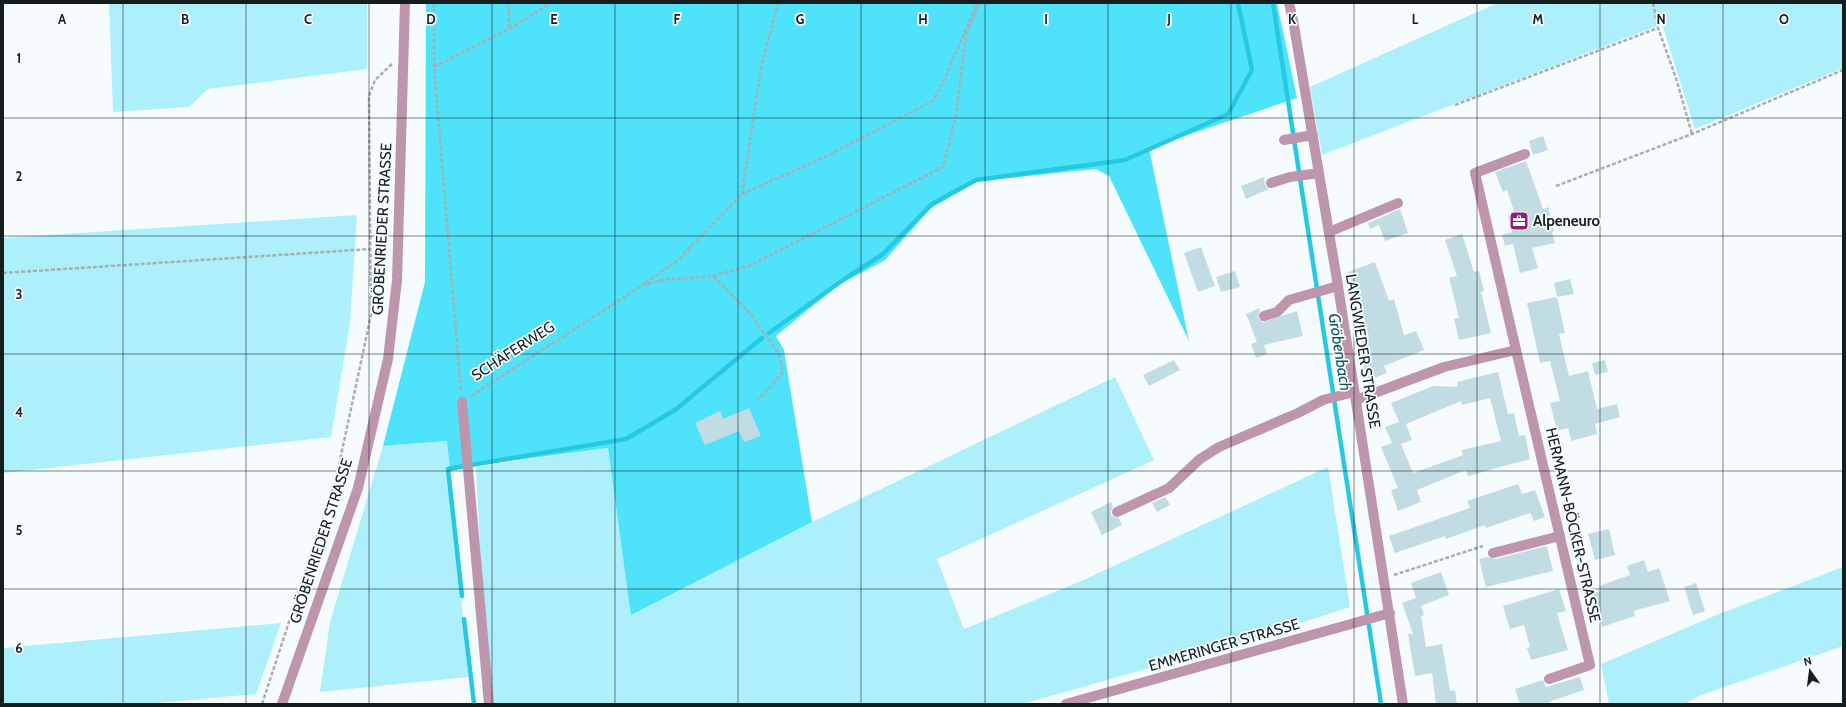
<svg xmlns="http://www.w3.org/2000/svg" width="1846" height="707" font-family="Cabin,sans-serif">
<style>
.green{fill:#aeeffc}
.forest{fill:#4ee3fb}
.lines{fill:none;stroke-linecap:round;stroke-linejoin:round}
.stream{stroke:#26c9e1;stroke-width:4.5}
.building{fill:#c1dde3;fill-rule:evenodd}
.path{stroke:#a7afb0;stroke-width:2.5;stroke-dasharray:4 2;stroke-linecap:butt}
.minor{stroke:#bd95ac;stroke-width:10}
.grid{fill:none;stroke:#141e20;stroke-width:1;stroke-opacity:0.55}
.labels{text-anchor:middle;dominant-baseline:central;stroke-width:3.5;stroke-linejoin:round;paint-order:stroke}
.poi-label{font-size:15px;font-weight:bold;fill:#141e20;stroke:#f6fcfd;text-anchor:start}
.street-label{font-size:15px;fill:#141e20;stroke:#f6fcfd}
.water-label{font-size:16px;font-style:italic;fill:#10505a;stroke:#f6fcfd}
.grid-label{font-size:13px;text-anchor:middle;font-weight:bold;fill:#141e20;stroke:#f6fcfd;stroke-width:3.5;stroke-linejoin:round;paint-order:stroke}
</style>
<rect width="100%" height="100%" fill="#f6fcfd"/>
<g class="green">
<polygon points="109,3 367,3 367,69 208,89 189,107 113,112"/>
<polygon points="1497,3 1843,3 1843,68 1695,129 1662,24 1322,155 1310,87"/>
<polygon points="357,215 350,323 331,437 3,473 3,238"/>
<polygon points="1115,377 1154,460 937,559 964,629 1079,582 1328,467 1350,607 1258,637 1023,704 494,704 483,605 476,467 608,448 632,614 812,522"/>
<polygon points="448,441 468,677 320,692 330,622 383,446"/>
<polygon points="1843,567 1843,646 1701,695 1684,704 1609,704 1601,664 1719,614"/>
<polygon points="281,623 256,694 147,704 3,704 3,648"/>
</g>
<polygon class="forest" points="426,3 1277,3 1297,98 1149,148 1189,341 1109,176 1096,169 978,181 931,208 884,261 838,285 776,336 784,350 812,522 631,615 608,448 450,469 447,441 383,446 425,282"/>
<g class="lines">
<g class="stream">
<polyline points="1273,3 1381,704"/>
<polyline points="769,333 846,278 883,254 932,204 976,180 1125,160 1228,114 1252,70 1238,3"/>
<polyline points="471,465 626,439 675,410 762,338"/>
<polyline points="462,596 448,469 465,466"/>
<polyline points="464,619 474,704"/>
</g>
</g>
<g class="building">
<polygon points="1543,136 1548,150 1533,155 1529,141"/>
<polygon points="1526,161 1543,209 1548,207 1554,231 1552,232 1555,243 1532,248 1538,268 1520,273 1513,244 1505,246 1502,235 1512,232 1508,216 1515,214 1507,190 1503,192 1495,172"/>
<polygon points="1264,177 1265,185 1269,189 1246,199 1241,186"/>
<polygon points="1400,209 1408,233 1385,241 1379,225 1370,229 1368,223"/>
<polygon points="1462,234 1474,272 1479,271 1484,291 1481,292 1491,333 1459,340 1454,319 1459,318 1449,278 1457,276 1445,240"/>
<polygon points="1201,247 1215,286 1198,292 1184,253"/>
<polygon points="1375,262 1389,301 1394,299 1404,335 1416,331 1424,350 1384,366 1387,373 1369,380 1359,356 1367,353 1361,340 1369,337 1361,307 1348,272"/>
<polygon points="1235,271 1240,287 1221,292 1216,277"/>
<polygon points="1570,279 1574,294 1557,297 1565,333 1559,334 1569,376 1588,371 1597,409 1617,404 1620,417 1595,424 1597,434 1571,441 1568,428 1557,431 1550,403 1560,401 1550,361 1540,363 1527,303 1557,297 1554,283"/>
<polygon points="1259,308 1260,311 1258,318 1263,322 1297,311 1303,336 1264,345 1267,354 1256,358 1251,344 1257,342 1246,314"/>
<polygon points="1174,360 1180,370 1149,386 1143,375"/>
<polygon points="1605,360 1608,372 1595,375 1592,363"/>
<path d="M1498,372L1508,414L1514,413L1519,436L1525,435L1530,459L1468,476L1466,470L1417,490L1421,502L1398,511L1391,490L1398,488L1381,447L1392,443L1385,427L1399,422L1391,403L1433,386L1458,387L1457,382ZM1490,398L1501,441L1462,450L1463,455L1413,473L1401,444L1412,440L1406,424L1461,401L1462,405Z"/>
<polygon points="749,408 761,436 744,442 739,431 705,445 695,423 720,411 723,419"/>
<polygon points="1518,484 1522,494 1535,490 1545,517 1534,521 1530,513 1486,528 1485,525 1446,539 1445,536 1395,553 1389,536 1470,508 1467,501"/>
<polygon points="1165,497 1170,505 1157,512 1152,503"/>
<polygon points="1111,502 1113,507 1111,511 1111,515 1114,517 1119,518 1122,525 1102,535 1091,512"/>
<polygon points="1609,529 1615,555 1595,560 1588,534"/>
<polygon points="1547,546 1553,571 1486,587 1479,559 1488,557 1495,559"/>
<polygon points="1644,560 1648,572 1659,568 1670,601 1634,611 1635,616 1602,627 1591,594 1601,591 1599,586 1630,575 1627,566"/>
<polygon points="1441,572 1449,595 1421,606 1424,615 1421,616 1426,647 1442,644 1450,691 1455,690 1457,704 1436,704 1432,673 1415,676 1408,634 1413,634 1402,603 1416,598 1411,583"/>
<polygon points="1696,583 1705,611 1693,615 1684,587"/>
<polygon points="1559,589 1566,611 1557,613 1568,650 1531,660 1527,648 1530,647 1524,625 1510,629 1503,606"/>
<polygon points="1580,677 1584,690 1551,701 1551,702 1545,704 1520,704 1515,689 1543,680 1546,687"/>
</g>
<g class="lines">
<g class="path">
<polyline points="434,3 434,67 461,391"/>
<polyline points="1653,3 1658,28 1676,78 1692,134"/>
<polyline points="509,28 509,3"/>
<polyline points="434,67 509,29 551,3"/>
<polyline points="1455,105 1658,28"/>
<polyline points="1556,186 1692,134 1843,70"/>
<polyline points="742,194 827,156 933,101 946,76 977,3"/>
<polyline points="3,273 371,249"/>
<polyline points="713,276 749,266 943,167 956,115 966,35 979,3"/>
<polyline points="645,283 677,261 742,194 761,68 778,3"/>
<polyline points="471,396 643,285 664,280 713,276 748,311 778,352 782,367 782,374 758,400"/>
<polyline points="1394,575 1483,546"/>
<polyline points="262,704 336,479 371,315 369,96 375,80 392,64"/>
</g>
<g class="minor">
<polyline points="1289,3 1293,20 1338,286 1403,704"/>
<polyline points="1284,140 1313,135"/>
<polyline points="1271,183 1290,177 1319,173"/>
<polyline points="1329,232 1398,203"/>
<polyline points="1264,316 1277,312 1289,300 1338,286"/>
<polyline points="1516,350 1590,665 1549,679"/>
<polyline points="1356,400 1444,367 1516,350 1475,173 1525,154"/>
<polyline points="462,402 489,704"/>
<polyline points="1117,512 1169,488 1200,459 1219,447 1298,413 1323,400 1354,392"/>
<polyline points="1493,553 1560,536"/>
<polyline points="282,704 358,488 388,359 397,280 405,3"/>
<polyline points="1066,704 1390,613"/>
</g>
</g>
<path class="grid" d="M123,3V704M246,3V704M369,3V704M492,3V704M615,3V704M738,3V704M861,3V704M985,3V704M1108,3V704M1231,3V704M1354,3V704M1477,3V704M1600,3V704M1723,3V704M3,118H1843M3,236H1843M3,354H1843M3,471H1843M3,589H1843"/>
<defs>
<symbol id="office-square" viewBox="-11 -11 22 22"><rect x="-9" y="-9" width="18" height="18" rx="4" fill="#991c74" stroke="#f6fcfd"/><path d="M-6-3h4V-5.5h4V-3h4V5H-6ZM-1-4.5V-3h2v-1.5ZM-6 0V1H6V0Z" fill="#fff"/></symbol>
</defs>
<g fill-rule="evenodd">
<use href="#office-square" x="1508" y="210" width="22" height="22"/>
</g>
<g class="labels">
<g class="poi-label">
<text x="1533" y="221">Alpeneuro</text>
</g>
<g class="street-label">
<text transform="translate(382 229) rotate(-87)">GRÖBENRIEDER STRASSE</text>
<text transform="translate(513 351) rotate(-33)">SCHÄFERWEG</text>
<text transform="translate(1363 351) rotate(81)">LANGWIEDER STRASSE</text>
<text transform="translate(1573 525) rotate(77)">HERMANN-BÖCKER-STRASSE</text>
<text transform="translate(321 541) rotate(-72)">GRÖBENRIEDER STRASSE</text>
<text transform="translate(1224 645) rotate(-16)">EMMERINGER STRASSE</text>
</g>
<g class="water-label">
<text transform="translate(1340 352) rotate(81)">Gröbenbach</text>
</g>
</g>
<g class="grid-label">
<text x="62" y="24">A</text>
<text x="185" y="24">B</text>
<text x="308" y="24">C</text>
<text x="431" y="24">D</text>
<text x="554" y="24">E</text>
<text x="677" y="24">F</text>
<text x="800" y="24">G</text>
<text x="923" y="24">H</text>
<text x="1046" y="24">I</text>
<text x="1169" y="24">J</text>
<text x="1292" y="24">K</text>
<text x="1415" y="24">L</text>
<text x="1538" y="24">M</text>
<text x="1661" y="24">N</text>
<text x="1784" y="24">O</text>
<text x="19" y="63">1</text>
<text x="19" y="181">2</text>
<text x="19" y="299">3</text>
<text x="19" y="417">4</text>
<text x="19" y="535">5</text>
<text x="19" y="653">6</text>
</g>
<rect width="1846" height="707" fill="none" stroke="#141e20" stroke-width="8"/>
<g transform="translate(1810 671) rotate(346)" stroke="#f6fcfd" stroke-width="3" paint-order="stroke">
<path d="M0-3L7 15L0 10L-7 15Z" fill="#141e20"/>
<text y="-6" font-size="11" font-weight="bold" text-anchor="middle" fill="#141e20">N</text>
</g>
</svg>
